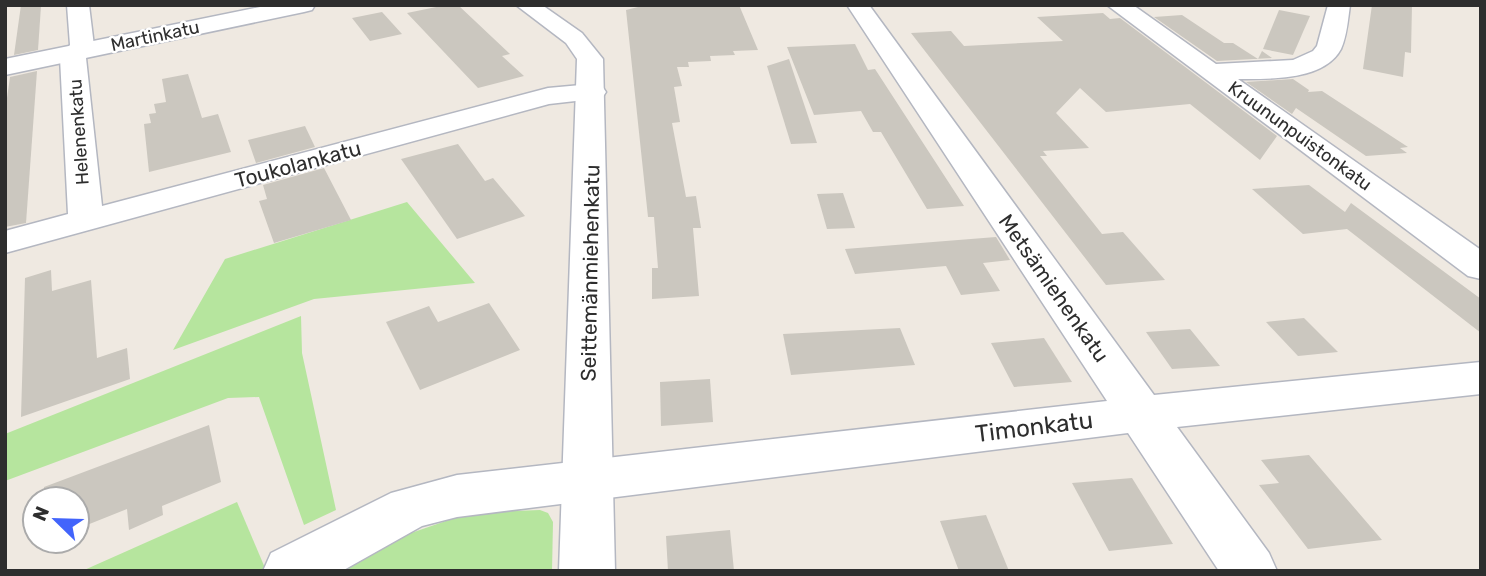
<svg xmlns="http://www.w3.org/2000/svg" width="1486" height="576" font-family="Rubik,sans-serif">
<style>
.green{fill:#b6e59e}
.building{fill:#cbc7bf}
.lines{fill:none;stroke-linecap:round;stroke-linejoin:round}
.street-casing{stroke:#b4b7c1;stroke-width:3}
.secondary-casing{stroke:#b4b7c1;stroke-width:3}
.street{fill:#fff;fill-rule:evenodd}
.secondary{fill:#fff;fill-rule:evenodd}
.labels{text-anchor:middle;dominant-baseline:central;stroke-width:5;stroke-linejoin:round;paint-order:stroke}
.far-street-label{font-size:18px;fill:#2e2e2e;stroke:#fff}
.street-label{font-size:21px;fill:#2e2e2e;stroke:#fff}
.near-street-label{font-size:24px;fill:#2e2e2e;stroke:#fff}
</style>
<rect width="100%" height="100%" fill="#efe9e1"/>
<g class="green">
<polygon points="407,202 475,283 314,299 173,350 225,259"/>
<polygon points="301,316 302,353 336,510 304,525 259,397 228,398 5,481 5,434"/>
<polygon points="237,502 265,568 259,571 82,571"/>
<polygon points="540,510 548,513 553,522 552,571 329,571 388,541 469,513"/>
</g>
<g class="building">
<polygon points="21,5 41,6 38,50 14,55"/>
<polygon points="446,5 458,5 510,54 502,56 524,76 478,88 407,13"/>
<polygon points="646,5 739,5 758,50 733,51 735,55 710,56 711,61 688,62 689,67 677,67 682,86 674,87 680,122 672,123 686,197 696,196 701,228 693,228 699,296 652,299 652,268 658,268 654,217 648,217 626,10"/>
<polygon points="1372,5 1412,5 1411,53 1405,52 1403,77 1363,69"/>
<polygon points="1279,10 1310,16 1293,55 1263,49"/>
<polygon points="382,12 402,34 370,41 352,18"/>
<polygon points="1103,13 1110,19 1120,18 1277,136 1260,160 1190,104 1106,112 1080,88 1056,113 1089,148 1043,151 1047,156 1040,156 1102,234 1123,232 1165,280 1106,285 911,33 951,31 964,46 1063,41 1037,17"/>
<polygon points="1182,15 1224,43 1233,43 1258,59 1262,51 1272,58 1217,61 1154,17"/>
<polygon points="855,44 868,70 875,69 964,206 927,209 881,132 873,132 861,111 814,115 787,47"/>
<polygon points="789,59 817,143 791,144 767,66"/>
<polygon points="37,71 26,223 5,227 5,112 10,77"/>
<polygon points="188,74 202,118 218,114 231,152 149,172 144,124 151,123 149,114 156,113 154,104 166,102 162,79"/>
<polygon points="1293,79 1309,90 1308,92 1322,91 1408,147 1400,148 1407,153 1366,156 1296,108 1292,114 1246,82"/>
<polygon points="305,126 315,147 256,163 248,140"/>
<polygon points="458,144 485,181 493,178 525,216 457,239 401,159"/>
<polygon points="324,168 351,220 274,243 259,201 267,199 263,185"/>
<polygon points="1309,185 1345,212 1351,203 1481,299 1481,333 1347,229 1303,234 1252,189"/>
<polygon points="843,193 855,228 827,229 817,194"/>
<polygon points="996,237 1010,260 983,263 1000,291 961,295 946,266 855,274 845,249"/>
<polygon points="51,270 52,291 91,280 97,358 127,348 130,379 21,417 25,278"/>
<polygon points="489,303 520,350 420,390 386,322 429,306 438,322"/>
<polygon points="1304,318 1338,352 1298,356 1266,322"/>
<polygon points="900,328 915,365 791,375 783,334"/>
<polygon points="1190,329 1220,366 1172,369 1146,332"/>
<polygon points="1044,338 1072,382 1014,387 991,343"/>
<polygon points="710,379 713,422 661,426 660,382"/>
<polygon points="209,425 221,482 162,506 163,515 129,530 127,509 77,529 77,499 44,499 44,487"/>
<polygon points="1309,455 1382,540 1308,549 1259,485 1279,483 1261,460"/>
<polygon points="1132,478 1173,544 1109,551 1072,483"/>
<polygon points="986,515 1009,571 959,571 940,521"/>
<polygon points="730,530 734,571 668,571 666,536"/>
</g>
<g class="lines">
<defs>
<g id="street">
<polygon points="67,5 89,5 94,46 86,58 102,206 548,88 592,84 602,86 606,92 602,98 549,104 5,253 5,231 68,214 60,58 70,45"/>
<polygon points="847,5 869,5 1154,395 1481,362 1481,394 1177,427 1269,553 1277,571 1219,571 1128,433 457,517 422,526 342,571 263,571 271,553 391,493 457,475 1107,401"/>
<path d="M1107,5H1133L1216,64L1293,60L1313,51L1317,46L1328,5H1350C1348,19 1347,36 1341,49C1324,81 1269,79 1238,79L1481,250V279L1468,276Z"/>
</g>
<g id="secondary">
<polygon points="270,5 315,5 312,10 304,12 5,75 5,59"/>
<polygon points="516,5 542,5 582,33 603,59 615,571 559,571 577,59 566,43"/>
</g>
</defs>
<use href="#street" class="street-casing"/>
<use href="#secondary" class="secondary-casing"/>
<use href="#street" class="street"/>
<use href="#secondary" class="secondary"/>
</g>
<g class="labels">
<g class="far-street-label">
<text transform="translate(155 36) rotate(-12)">Martinkatu</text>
<text transform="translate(79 132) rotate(-94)">Helenenkatu</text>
<text transform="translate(1300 136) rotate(36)">Kruununpuistonkatu</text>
</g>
<g class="street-label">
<text transform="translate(298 164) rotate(-15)">Toukolankatu</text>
<text transform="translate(590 273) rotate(-89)">Seittemänmiehenkatu</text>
<text transform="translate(1054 288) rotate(55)">Metsämiehenkatu</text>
</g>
<g class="near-street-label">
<text transform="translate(1034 427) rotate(-7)">Timonkatu</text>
</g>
</g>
<rect width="1486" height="576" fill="none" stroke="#2e2e2e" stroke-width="14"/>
<g transform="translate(56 520) rotate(293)"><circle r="33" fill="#ffffff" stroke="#ababab" stroke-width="2"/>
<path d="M0-5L12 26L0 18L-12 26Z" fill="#4264fb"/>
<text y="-10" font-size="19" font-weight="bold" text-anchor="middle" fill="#2e2e2e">N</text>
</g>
</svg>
